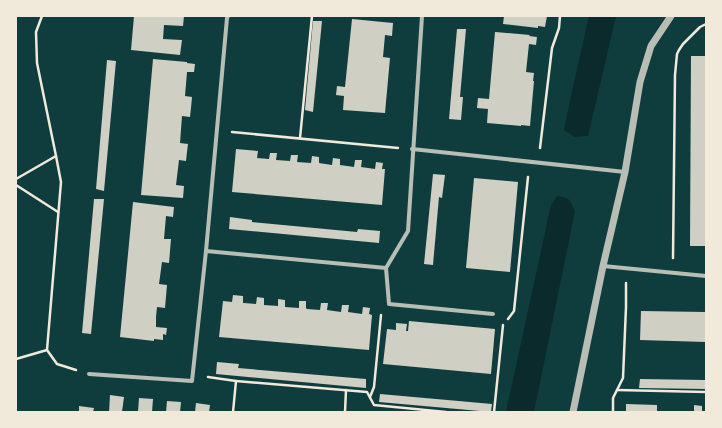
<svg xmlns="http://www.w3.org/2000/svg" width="722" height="428" font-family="'Varela Round',sans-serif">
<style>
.water{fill:#0a2a2b}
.building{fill:#cfcfc3}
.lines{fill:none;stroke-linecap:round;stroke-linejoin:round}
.path{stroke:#f1e9da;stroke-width:2.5}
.minor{stroke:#b8beb3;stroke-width:4}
.tertiary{stroke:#b8beb3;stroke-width:7}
</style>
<rect width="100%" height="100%" fill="#0f3d3e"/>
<g class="water">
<polygon points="589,16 616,16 588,136 575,137 564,130 570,100"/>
<path d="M557,196C571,198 569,199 575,211L534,412H506L551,205Z"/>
</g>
<g class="building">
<polygon points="134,16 184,16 183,26 164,25 163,39 182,40 180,55 131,50"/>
<polygon points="504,16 547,16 545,27 538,26 538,28 503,24"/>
<polygon points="352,19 393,23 392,36 385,35 383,57 390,58 385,113 343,110 344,96 336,95 337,86 345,87"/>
<polygon points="313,21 322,21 313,112 305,110"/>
<polygon points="457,29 466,29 460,97 463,97 461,120 449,119"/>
<polygon points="495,32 530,35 529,36 537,37 536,45 529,44 526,72 534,73 533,81 534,81 530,126 521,125 521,126 487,123 488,109 477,108 478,98 489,99"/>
<polygon points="691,56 706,56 706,246 690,246"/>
<polygon points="153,59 187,62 187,63 195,64 194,72 187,72 185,96 192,97 191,108 190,117 182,116 180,143 188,144 187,152 186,161 179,160 176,185 184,186 183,198 141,195"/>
<polygon points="107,60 116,61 104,191 96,189"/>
<polygon points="236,149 258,151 257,158 269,159 270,153 277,153 276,160 290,161 291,155 298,155 297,162 311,163 312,156 319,157 319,163 332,165 333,158 340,159 340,165 354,167 355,160 362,160 361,167 375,169 376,162 383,163 382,169 385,169 382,205 232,192"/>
<polygon points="433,174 445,175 442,198 439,197 433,265 424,264"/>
<polygon points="474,178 518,182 510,272 466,268"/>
<polygon points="94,199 104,199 91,334 82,333"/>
<polygon points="133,202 174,207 173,217 166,216 164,239 171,239 169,263 162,262 159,284 167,285 165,308 157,307 156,317 156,327 167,328 166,335 163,334 163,340 154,339 154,341 120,337"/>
<polygon points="230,217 252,220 252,222 357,232 358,229 380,231 379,243 229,229"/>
<polygon points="233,295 243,296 243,303 244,303 256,304 257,297 264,298 264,305 278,306 278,299 285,300 285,307 299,308 299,301 306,301 306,308 307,309 320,310 321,303 328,303 327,310 341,312 342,305 349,305 348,312 362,314 363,307 370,308 369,314 372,315 369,350 219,337 223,301 232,302"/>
<polygon points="641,311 706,312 706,342 640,340"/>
<polygon points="409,321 495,329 491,374 383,364 387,329 396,330 396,323 407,324 406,331 408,331"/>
<polygon points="217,362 239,364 238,368 366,379 366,388 216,374"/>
<polygon points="640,379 706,380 706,389 639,388"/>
<polygon points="380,394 492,404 491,412 379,402"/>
<polygon points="110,395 124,397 122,412 109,412"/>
<polygon points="139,398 153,399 152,412 138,412"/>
<polygon points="167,401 181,402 180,412 166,412"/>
<polygon points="196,403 210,405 209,412 195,412"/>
<polygon points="626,404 657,405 657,412 626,412"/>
<polygon points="694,405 702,406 702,412 694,412"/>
<polygon points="79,406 94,408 93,412 79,412"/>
</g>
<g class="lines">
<g class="path">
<polyline points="42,16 36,32 37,63 56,156 61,182 47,350 57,364 76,370"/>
<polyline points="232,132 398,148"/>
<polyline points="300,138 312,16"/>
<polyline points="540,148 552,48 559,28 560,16"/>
<polyline points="16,179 56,156"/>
<polyline points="16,185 58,212"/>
<polyline points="673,258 675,75 677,54 679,50 683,44 700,27 706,24"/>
<polyline points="508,319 514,311 528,177"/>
<polyline points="16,359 47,350"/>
<polyline points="208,377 236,381 233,412"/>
<polyline points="236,381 367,392 374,405 446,412"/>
<polyline points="617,390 706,392"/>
<polyline points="370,397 374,387 381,315"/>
<polyline points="345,412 346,390"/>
<polyline points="494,412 503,325"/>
<polyline points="613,412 613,398 623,378 626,307 626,283"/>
</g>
<g class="minor">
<polyline points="412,149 625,172"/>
<polyline points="206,251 386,268 408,231 422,16"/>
<polyline points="603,266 706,276"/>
<polyline points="386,268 389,304 493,314"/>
<polyline points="89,374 192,381 206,251 227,18 228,16"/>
</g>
<polyline class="tertiary" points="573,412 603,266 625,172 640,82 651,46 671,16"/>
</g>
<rect width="722" height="428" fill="none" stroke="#f1e9da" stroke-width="34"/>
</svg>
